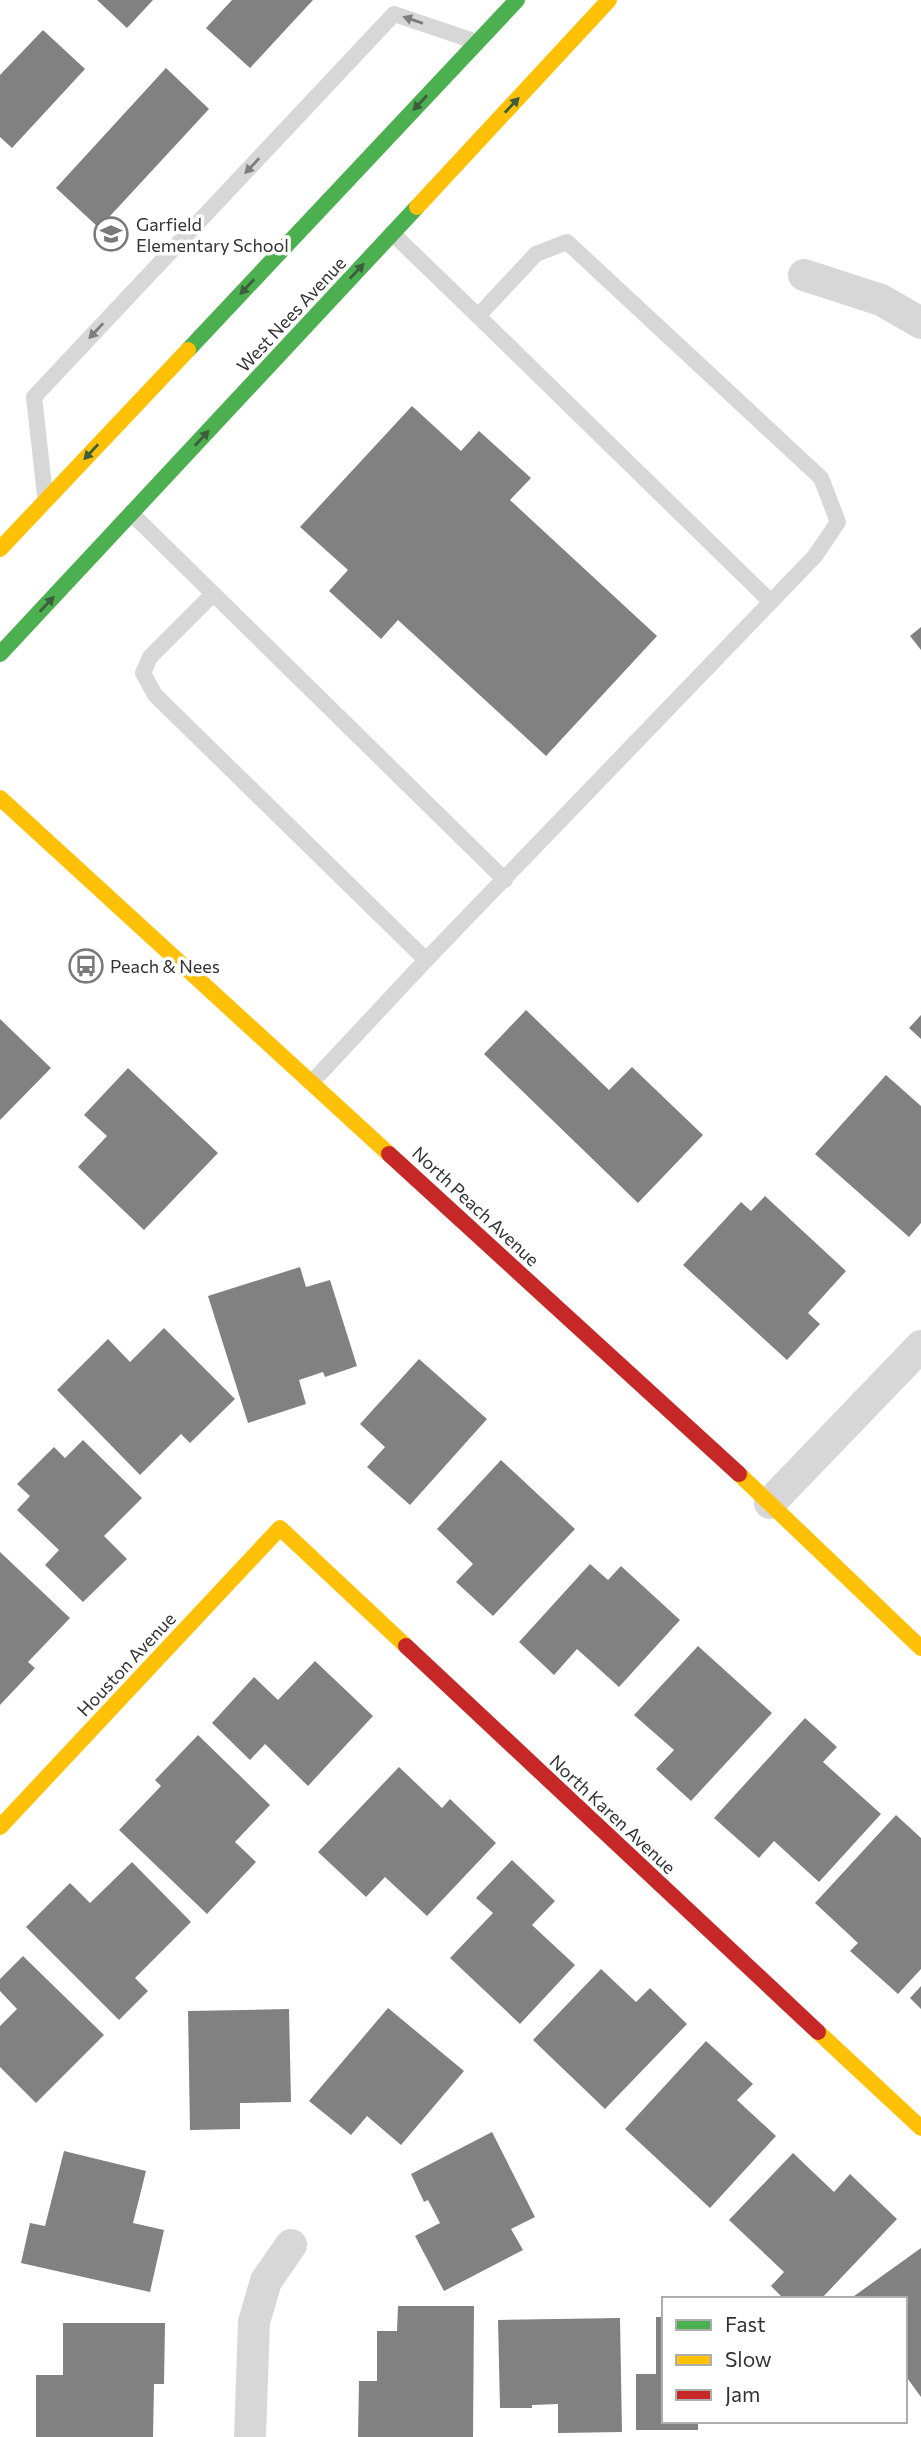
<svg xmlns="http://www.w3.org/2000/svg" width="921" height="2437" font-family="Commissioner,sans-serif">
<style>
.building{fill:#818181}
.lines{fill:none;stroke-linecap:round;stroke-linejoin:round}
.lane{stroke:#d7d7d7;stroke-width:16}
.street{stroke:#d7d7d7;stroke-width:32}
.fast{stroke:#4caf50;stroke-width:16}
.slow{stroke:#ffc107;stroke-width:16}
.jam{stroke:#c62828;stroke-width:16}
.oneway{fill:#7d7d7d}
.oneway2{fill:#3c5e3d}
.labels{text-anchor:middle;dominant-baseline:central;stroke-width:7;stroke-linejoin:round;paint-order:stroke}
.poi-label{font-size:18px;fill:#333;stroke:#fff;text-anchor:start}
.street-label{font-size:18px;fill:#333;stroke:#fff}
</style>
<rect width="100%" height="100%" fill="#fff"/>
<g class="building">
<polygon points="97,0 153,0 127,28"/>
<polygon points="232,0 313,0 250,68 206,28"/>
<polygon points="43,30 85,69 12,148 0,137 0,75"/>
<polygon points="166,68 209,109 99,228 56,188"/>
<polygon points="412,406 461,451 479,431 531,478 510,500 657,636 546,756 398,620 381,639 329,591 348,570 300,527"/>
<polygon points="921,627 921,650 910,636"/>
<polygon points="526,1010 609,1090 632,1067 703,1135 638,1203 484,1054"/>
<polygon points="921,1015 921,1039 909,1028"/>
<polygon points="0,1019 51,1068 0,1120"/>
<polygon points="128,1068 218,1153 144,1230 78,1167 107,1136 84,1115"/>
<polygon points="886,1075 921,1106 921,1223 909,1237 815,1154"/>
<polygon points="765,1196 846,1271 808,1313 820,1324 787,1360 683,1265 741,1202 751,1211"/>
<polygon points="300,1267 306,1287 330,1280 357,1366 325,1377 323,1372 299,1380 306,1404 248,1423 208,1296"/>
<polygon points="164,1328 235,1399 190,1443 181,1434 140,1475 57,1390 108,1339 130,1362"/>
<polygon points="419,1359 487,1419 410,1505 367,1467 385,1447 360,1424"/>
<polygon points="83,1440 142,1498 104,1536 127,1559 83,1602 45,1565 59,1550 17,1510 30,1496 17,1484 54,1447 65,1458"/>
<polygon points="501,1460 575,1529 493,1616 456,1582 473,1564 437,1529"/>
<polygon points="0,1552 70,1618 28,1662 35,1668 0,1705"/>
<polygon points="590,1564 608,1580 621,1566 680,1620 619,1687 577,1649 554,1675 519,1642"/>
<polygon points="698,1646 772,1713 691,1801 656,1769 674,1750 634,1715"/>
<polygon points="315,1661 373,1716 308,1786 265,1744 250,1760 212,1723 254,1677 278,1700"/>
<polygon points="805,1718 837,1747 823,1762 881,1814 819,1882 774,1841 759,1858 714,1818"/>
<polygon points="198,1735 270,1805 235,1842 256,1862 207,1914 119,1830 161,1786 155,1780"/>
<polygon points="399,1767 442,1808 450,1799 496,1843 427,1916 385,1877 366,1897 318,1852"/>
<polygon points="896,1815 921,1838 921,1969 898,1994 850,1951 858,1943 815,1903"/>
<polygon points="512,1860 555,1901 532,1925 575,1965 520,2024 450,1958 493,1913 476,1898"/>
<polygon points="132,1862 191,1922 135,1978 148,1991 119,2020 26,1927 70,1883 90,1903"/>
<polygon points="23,1956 104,2035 36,2103 0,2067 0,2026 17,2009 0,1991 0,1979"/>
<polygon points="601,1969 636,2002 650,1988 687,2024 605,2109 533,2040"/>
<polygon points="921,1986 921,2009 910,1998"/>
<polygon points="388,2008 464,2071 401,2145 367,2116 351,2135 309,2101"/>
<polygon points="289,2009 291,2102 240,2103 240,2129 190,2130 188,2011"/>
<polygon points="706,2041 753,2084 737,2100 776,2136 710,2208 625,2129"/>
<polygon points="492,2132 535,2217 511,2229 523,2250 444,2291 415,2236 440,2223 428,2200 424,2202 411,2174"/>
<polygon points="64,2151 146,2171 133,2223 164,2230 150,2292 21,2263 30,2223 45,2226"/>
<polygon points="793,2153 834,2192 850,2174 897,2219 821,2299 784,2299 771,2286 784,2272 729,2220"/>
<polygon points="921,2248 921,2397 905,2375 905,2299 850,2299"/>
<polygon points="398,2306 474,2306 473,2437 358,2437 359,2381 377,2381 377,2331 397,2331"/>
<polygon points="656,2317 664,2317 664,2421 698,2421 698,2430 636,2430 636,2374 656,2374"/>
<polygon points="620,2318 622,2432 558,2433 558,2404 532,2405 532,2408 500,2408 498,2320"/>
<polygon points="63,2323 165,2323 164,2384 154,2384 153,2437 36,2437 36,2375 63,2375"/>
</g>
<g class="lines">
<g class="lane">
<polyline points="478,316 771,602"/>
<polyline points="45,495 34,397 394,14 477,42"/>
<polyline points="131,513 505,880"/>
<polyline points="213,594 150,657 143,673 155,695 426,960"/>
<polyline points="312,1082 426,960 815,556 838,522 821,478 567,242 536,254 478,316 392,233"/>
</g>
<g class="street">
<polyline points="804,275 881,300 921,323"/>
<polyline points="770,1503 921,1346"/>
<polyline points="250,2437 254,2322 266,2281 291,2245"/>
</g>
<g class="fast">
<polyline points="188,350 517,0"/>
<polyline points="0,654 417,207"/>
</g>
<g class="slow">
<polyline points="417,207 609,0"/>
<polyline points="0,549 188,350"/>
<polyline points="0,798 389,1154"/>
<polyline points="739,1474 921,1648"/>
<polyline points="0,1827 280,1528 406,1646"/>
<polyline points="818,2032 921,2128"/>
</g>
<g class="jam">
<polyline points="389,1154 739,1474"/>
<polyline points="406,1646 818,2032"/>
</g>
</g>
<defs><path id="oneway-solid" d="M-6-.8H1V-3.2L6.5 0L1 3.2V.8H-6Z" transform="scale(1.75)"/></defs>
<g class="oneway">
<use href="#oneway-solid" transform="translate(413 20) rotate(-161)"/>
<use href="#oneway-solid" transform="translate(252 166) rotate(133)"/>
<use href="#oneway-solid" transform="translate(96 331) rotate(133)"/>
</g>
<g class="oneway2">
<use href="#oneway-solid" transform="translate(420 103) rotate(133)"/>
<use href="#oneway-solid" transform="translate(512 105) rotate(-47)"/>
<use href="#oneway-solid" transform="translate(357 271) rotate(-47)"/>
<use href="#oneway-solid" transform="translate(247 287) rotate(133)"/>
<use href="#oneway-solid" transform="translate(202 438) rotate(-47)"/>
<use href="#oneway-solid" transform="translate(91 452) rotate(133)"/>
<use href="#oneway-solid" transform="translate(47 604) rotate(-47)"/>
</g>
<defs>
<symbol id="school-ring" viewBox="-11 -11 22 22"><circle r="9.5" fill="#fff" stroke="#7a7a7a" stroke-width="1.5"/><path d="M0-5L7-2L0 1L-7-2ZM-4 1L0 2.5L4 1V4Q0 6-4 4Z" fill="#7a7a7a"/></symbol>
<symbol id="bus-ring" viewBox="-11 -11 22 22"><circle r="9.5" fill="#fff" stroke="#7a7a7a" stroke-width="1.5"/><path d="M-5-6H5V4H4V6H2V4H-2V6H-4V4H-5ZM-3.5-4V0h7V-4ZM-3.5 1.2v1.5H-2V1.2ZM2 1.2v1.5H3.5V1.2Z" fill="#7a7a7a"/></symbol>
</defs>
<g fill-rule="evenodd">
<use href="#school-ring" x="92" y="215" width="38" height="38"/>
<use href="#bus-ring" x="67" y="947" width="38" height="38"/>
</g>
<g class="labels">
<g class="poi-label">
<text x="136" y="224">Garfield<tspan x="136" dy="21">Elementary School</tspan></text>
<text x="110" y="966">Peach &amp; Nees</text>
</g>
<g class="street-label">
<text transform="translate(291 314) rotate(-47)">West Nees Avenue</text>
<text transform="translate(476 1206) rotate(43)">North Peach Avenue</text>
<text transform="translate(126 1664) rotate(-47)">Houston Avenue</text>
<text transform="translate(613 1814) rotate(43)">North Karen Avenue</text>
</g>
</g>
<rect x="662" y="2297" width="245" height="126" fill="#ffffff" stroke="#adadad" stroke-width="2"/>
<rect x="676" y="2320" width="35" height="10" fill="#4caf50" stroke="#adadad" stroke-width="2"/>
<text x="725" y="2332" font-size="21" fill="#333333">Fast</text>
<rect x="676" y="2355" width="35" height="10" fill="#ffc107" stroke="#adadad" stroke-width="2"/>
<text x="725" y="2367" font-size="21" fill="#333333">Slow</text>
<rect x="676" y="2390" width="35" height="10" fill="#c62828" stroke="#adadad" stroke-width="2"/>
<text x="725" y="2402" font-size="21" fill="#333333">Jam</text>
</svg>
